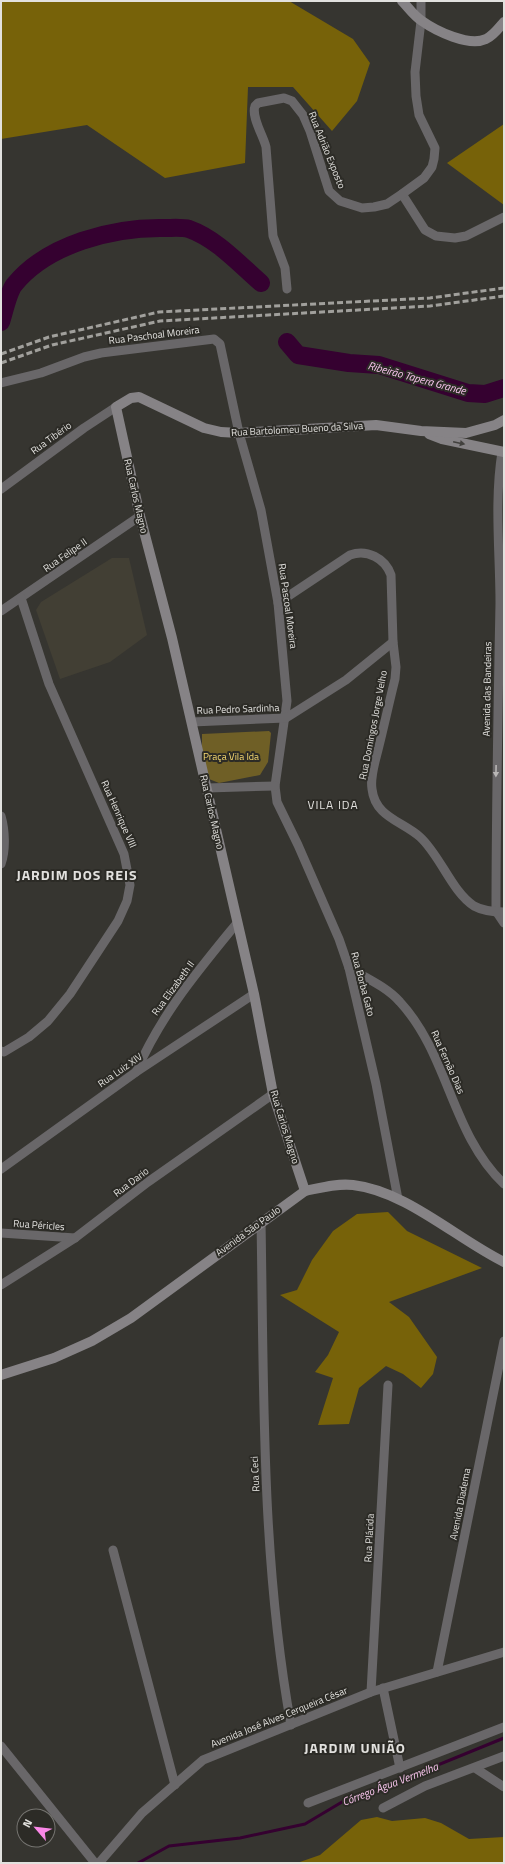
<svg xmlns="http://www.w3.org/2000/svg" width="505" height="1864" font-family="'Titillium Web',sans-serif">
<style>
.built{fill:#423f34}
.green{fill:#6f5f26}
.forest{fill:#776209}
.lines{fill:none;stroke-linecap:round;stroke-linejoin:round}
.stream{stroke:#350130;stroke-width:3}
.river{stroke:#350130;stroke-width:18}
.street{stroke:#696769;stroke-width:9}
.secondary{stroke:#868386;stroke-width:10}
.rail{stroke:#a1a09c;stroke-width:3;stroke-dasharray:6 3;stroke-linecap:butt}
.oneway{fill:#42413e}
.oneway2{fill:#b8b6b5}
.labels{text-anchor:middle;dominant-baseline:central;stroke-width:4;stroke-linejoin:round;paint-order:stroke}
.street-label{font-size:10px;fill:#e2e1de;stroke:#2c2b26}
.park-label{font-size:10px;fill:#f9db71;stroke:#2c2b26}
.water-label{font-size:11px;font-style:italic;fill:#f8c5ed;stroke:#2c2b26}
.quarter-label{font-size:12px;letter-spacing:1px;fill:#e2e1de;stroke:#2c2b26}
.district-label{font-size:14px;font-weight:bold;letter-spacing:1px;fill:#e2e1de;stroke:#2c2b26}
</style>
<rect width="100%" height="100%" fill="#363530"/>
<polygon class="built" points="112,558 129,558 147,635 110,662 60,679 36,610 41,602"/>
<polygon class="green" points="269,731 271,733 268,762 260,775 219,783 209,779 202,756 202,734"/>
<g class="forest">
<polygon points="1,1 289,1 353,39 370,63 357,101 332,131 293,87 248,87 245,163 165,178 87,125 1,139"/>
<polygon points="504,124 504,205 447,163"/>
<polygon points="388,1212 407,1231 482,1268 389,1302 409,1317 437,1357 433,1374 421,1388 403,1374 386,1366 359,1388 349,1424 318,1425 333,1378 315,1372 328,1355 339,1332 280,1295 297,1290 312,1260 333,1231 357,1214"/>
<polygon points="377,1817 392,1821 425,1818 441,1823 469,1839 504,1837 504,1863 297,1863 320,1855 361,1820"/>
</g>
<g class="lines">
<polyline class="stream" points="138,1863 169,1846 240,1838 305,1824 347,1799 379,1789 504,1738"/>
<g class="river">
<path d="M1,322C4,313 8,293 14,285C47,244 113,227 165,228C172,228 182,227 189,229C217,239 239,264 261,283"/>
<polyline points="287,342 298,355 349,363 379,365 468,393 485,394 504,388"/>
</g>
<g class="street">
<polyline points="402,194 425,230 436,236 455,238 466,236 504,217"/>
<path d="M287,289L285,268L273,236L266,147C263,135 251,117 255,106L258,103L284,98L292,101L303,115L310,131L329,191L340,201L362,208L374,207L387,204L402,194L424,178L432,167L434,159L435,148L419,115L416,96L415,72L421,21V1"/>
<polyline points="1,383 41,373 84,357 101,353 214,339 220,344 239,433 261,510 278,603 287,701 275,786 277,802 298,845 339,939 349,968 376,1084 398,1199"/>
<path d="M502,452C494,502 500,553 500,603C498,706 496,809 496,911L504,923"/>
<polyline points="1,489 84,428 116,407"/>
<path d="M278,603L350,555C367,549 385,558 391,575L393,642L396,667L395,679C389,703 384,726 378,750C375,762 370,777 372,789C375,817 402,821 420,837C440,855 452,892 474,906C483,911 495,912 504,912"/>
<polyline points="1,611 140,516"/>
<polyline points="192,722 286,718 346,680 393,642"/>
<polyline points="207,788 275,786"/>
<path d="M1,816C5,830 6,850 1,864"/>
<path d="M349,968C366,978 387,987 400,1002C449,1055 451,1134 504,1184"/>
<polyline points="1,1051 4,1052 29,1037 48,1021 70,994 118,921 127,901 130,885 124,854 49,684 21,598"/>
<path d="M136,1072C162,1013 197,972 237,923"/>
<polyline points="1,1169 136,1072 254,994"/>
<path d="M261,1221C264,1389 261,1559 291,1725"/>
<polyline points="1,1233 75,1238"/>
<polyline points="1,1285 75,1238 148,1182 273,1094"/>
<polyline points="113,1550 175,1785"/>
<polyline points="437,1672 504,1341"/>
<polyline points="383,1688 400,1768"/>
<polyline points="371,1692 388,1385"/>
<polyline points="1,1746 95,1863"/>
<polyline points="475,1768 504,1787"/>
<polyline points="308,1803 504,1727"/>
<polyline points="383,1808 425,1786 504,1756"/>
<polyline points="99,1863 142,1813 203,1760 371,1692 504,1652"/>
</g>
<g class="secondary">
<path d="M402,1C408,7 414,16 422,21C436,31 469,47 486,39C493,36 498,29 504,22"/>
<polyline points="429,434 442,439 504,452"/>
<polyline points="305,1191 273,1094 254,994 172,638 140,516 116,407 131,398 139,397 204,428 221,432 239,433 376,425 421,431 466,433 495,425 504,420"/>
<path d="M1,1375L54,1358L92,1341L131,1318L305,1191C320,1188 337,1183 353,1185C406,1191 457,1239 504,1262"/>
</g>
<g class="rail">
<polyline points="1,354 49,337 159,312 430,298 504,288"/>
<polyline points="1,363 52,345 160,321 430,306 504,296"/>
</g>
</g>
<defs><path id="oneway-solid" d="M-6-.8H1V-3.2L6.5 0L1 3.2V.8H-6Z"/></defs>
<use class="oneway" href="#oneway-solid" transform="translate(459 443) rotate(12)"/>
<use class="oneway2" href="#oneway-solid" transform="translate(496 771) rotate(91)"/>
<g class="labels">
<g class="street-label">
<text transform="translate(327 150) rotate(68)">Rua Adrião Exposto</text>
<text transform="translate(154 335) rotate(-7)">Rua Paschoal Moreira</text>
<text transform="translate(297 429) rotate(-3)">Rua Bartolomeu Bueno da Silva</text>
<text transform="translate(51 438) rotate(-36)">Rua Tibério</text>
<text transform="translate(136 496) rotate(77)">Rua Carlos Magno</text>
<text transform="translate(65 555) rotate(-35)">Rua Felipe II</text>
<text transform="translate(288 606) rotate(82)">Rua Pascoal Moreira</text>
<text transform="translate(487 689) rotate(-89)">Avenida das Bandeiras</text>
<text transform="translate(238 709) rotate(-2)">Rua Pedro Sardinha</text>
<text transform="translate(373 725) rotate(-79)">Rua Domingos Jorge Velho</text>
<text transform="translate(212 812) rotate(77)">Rua Carlos Magno</text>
<text transform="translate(119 814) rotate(66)">Rua Henrique VIII</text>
<text transform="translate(363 984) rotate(75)">Rua Borba Gato</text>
<text transform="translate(173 988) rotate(-54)">Rua Elizabeth II</text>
<text transform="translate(448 1062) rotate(66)">Rua Fernão Dias</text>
<text transform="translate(120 1070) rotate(-35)">Rua Luiz XIV</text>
<text transform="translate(285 1127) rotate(73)">Rua Carlos Magno</text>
<text transform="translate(131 1182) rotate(-37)">Rua Dario</text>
<text transform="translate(39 1225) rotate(4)">Rua Péricles</text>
<text transform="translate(248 1231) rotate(-36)">Avenida São Paulo</text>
<text transform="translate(255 1474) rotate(-93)">Rua Ceci</text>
<text transform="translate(460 1504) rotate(-79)">Avenida Diadema</text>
<text transform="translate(369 1538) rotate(-87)">Rua Plácida</text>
<text transform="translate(279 1717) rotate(-22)">Avenida José Alves Cerqueira César</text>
</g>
<g class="park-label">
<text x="231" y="756">Praça Vila Ida</text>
</g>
<g class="water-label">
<text transform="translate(417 378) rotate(15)">Ribeirão Tapera Grande</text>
<text transform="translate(390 1784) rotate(-21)">Córrego Água Vermelha</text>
</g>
<g class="quarter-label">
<text x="333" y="804">VILA IDA</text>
</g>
<g class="district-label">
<text x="77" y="874">JARDIM DOS REIS</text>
<text x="355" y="1747">JARDIM UNIÃO</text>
</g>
</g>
<rect width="505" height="1864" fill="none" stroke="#e2e1de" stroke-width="4"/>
<g transform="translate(36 1828) rotate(298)"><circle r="19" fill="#2c2b26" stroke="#757470"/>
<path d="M0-3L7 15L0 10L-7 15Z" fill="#fa87e7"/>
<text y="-6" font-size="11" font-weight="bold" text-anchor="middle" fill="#e2e1de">N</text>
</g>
</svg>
